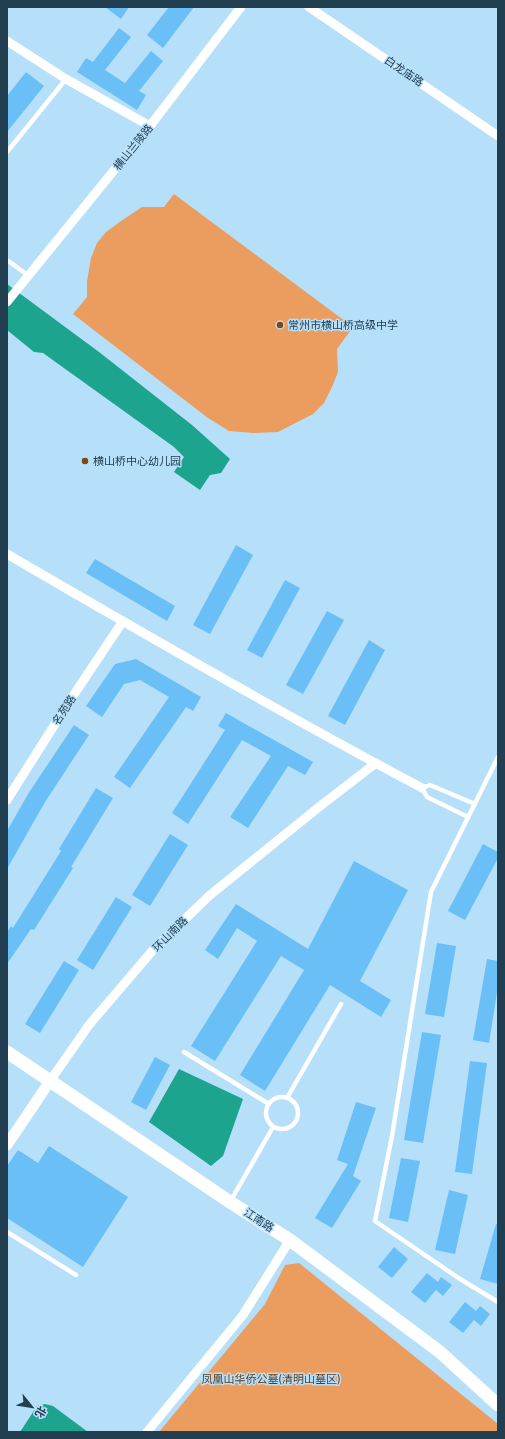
<svg xmlns="http://www.w3.org/2000/svg" width="505" height="1439" font-family="Cabin,'Noto Sans SC',sans-serif">
<style>
.green{fill:#eb9d5f}
.water{fill:#1ca48e}
.building{fill:#6ac0f6}
.lines{fill:none;stroke-linecap:round;stroke-linejoin:round}
.service{stroke:#fff;stroke-width:4.5}
.minor{stroke:#fff;stroke-width:9}
.tertiary{stroke:#fff;stroke-width:11}
.secondary{stroke:#fff;stroke-width:13}
.poi-dot{fill:#854707;stroke:#b6dffa;stroke-width:1.5}
.labels{text-anchor:middle;dominant-baseline:central;stroke-width:3;stroke-linejoin:round;paint-order:stroke}
.street-label{font-size:11px;fill:#223f51;stroke:#b6dffa}
.poi-label{font-size:11px;fill:#223f51;stroke:#b6dffa;text-anchor:start}
.park-label{font-size:11px;fill:#5f3a1b;stroke:#b6dffa}
</style>
<rect width="100%" height="100%" fill="#b6dffa"/>
<g class="green">
<polygon points="174,194 353,327 337,349 338,372 332,387 324,403 313,414 278,432 253,433 229,431 208,418 73,314 87,297 87,281 91,258 97,243 106,232 121,221 142,207 164,207"/>
<polygon points="299,1263 498,1424 498,1432 159,1432 265,1304 285,1265"/>
</g>
<g class="water">
<polygon points="7,284 99,352 192,425 230,459 221,473 210,475 200,490 174,472 184,457 174,447 43,353 34,352 7,330"/>
<polygon points="179,1069 243,1099 223,1156 211,1166 149,1122"/>
<polygon points="45,1404 53,1406 88,1432 20,1432 37,1406"/>
</g>
<g class="building">
<polygon points="105,7 129,7 121,19"/>
<polygon points="169,7 194,7 163,48 147,35"/>
<polygon points="119,28 131,37 105,70 125,83 151,51 163,61 139,91 146,95 137,110 77,72 86,58 93,62"/>
<polygon points="26,72 44,86 7,132 7,96"/>
<polygon points="236,545 253,555 210,634 193,625"/>
<polygon points="95,559 175,606 167,621 86,573"/>
<polygon points="285,580 300,588 262,658 247,650"/>
<polygon points="327,611 344,620 303,694 286,685"/>
<polygon points="369,640 385,650 345,725 328,716"/>
<polygon points="136,659 201,697 193,711 186,707 130,788 114,777 169,697 140,680 124,684 102,717 86,706 115,664"/>
<polygon points="226,713 313,762 305,775 288,766 248,828 230,817 271,756 242,740 188,824 172,813 225,730 218,726"/>
<polygon points="74,725 89,735 45,802 7,869 7,831 28,794"/>
<polygon points="96,788 113,798 71,867 73,868 34,930 31,929 7,964 7,932 11,926 13,928 61,851 59,849"/>
<polygon points="170,834 188,845 150,906 132,895"/>
<polygon points="483,844 498,852 498,858 465,920 448,911"/>
<polygon points="354,861 408,890 360,981 391,1000 381,1017 330,985 265,1091 240,1075 304,970 281,956 215,1061 191,1046 257,941 237,928 218,959 205,950 236,904 308,949"/>
<polygon points="116,897 132,907 93,970 77,960"/>
<polygon points="437,943 456,946 444,1017 425,1014"/>
<polygon points="487,959 498,961 498,986 489,1043 473,1040"/>
<polygon points="64,961 79,970 40,1033 25,1024"/>
<polygon points="422,1032 441,1035 423,1143 404,1140"/>
<polygon points="155,1057 170,1065 146,1110 131,1102"/>
<polygon points="470,1061 487,1063 472,1174 455,1172"/>
<polygon points="356,1102 376,1108 353,1176 361,1181 332,1228 315,1218 348,1164 337,1160"/>
<polygon points="49,1146 128,1197 83,1267 7,1218 7,1166 18,1150 38,1163"/>
<polygon points="401,1158 420,1161 408,1222 389,1218"/>
<polygon points="449,1190 468,1195 455,1254 435,1250"/>
<polygon points="496,1224 498,1225 498,1284 480,1279"/>
<polygon points="394,1247 408,1259 392,1278 378,1267"/>
<polygon points="427,1273 438,1282 441,1277 452,1285 443,1296 436,1290 425,1303 411,1292"/>
<polygon points="465,1302 476,1311 480,1306 490,1314 481,1326 474,1320 463,1333 449,1322"/>
</g>
<g class="lines">
<g class="service">
<polyline points="7,152 66,79"/>
<polyline points="7,260 29,276"/>
<polyline points="498,757 431,892 392,1136 375,1221 460,1279 498,1302"/>
<polyline points="468,817 427,797 422,788 430,785 475,804"/>
<polyline points="184,1052 269,1104"/>
<circle cx="282" cy="1113" r="16"/>
<polyline points="287,1098 341,1004"/>
<polyline points="230,1202 273,1127"/>
<polyline points="7,1232 76,1275"/>
</g>
<g class="minor">
<polyline points="309,7 498,136"/>
<polyline points="7,41 66,79 150,126"/>
<polyline points="7,302 150,126 241,7"/>
<path d="M7,554C144,634 281,713 422,788"/>
<polyline points="7,800 69,702 123,621"/>
<polyline points="50,1081 89,1025 153,950 210,895 319,807 376,763"/>
<polyline points="147,1432 243,1315 290,1240"/>
</g>
<polyline class="tertiary" points="7,1145 50,1081"/>
<polyline class="secondary" points="7,1052 230,1202 290,1240 440,1352 498,1405"/>
</g>
<g class="poi-dot">
<circle cx="280" cy="325" r="4"/>
<circle cx="85" cy="461" r="4"/>
</g>
<g class="labels">
<g class="street-label">
<text transform="translate(404 71) rotate(34)">白龙庙路</text>
<text transform="translate(133 147) rotate(-51)">横山兰陵路</text>
<text transform="translate(64 710) rotate(-57)">名苑路</text>
<text transform="translate(170 934) rotate(-45)">环山南路</text>
<text transform="translate(259 1220) rotate(33)">江南路</text>
</g>
<g class="poi-label">
<text x="288" y="325">常州市横山桥高级中学</text>
<text x="93" y="461">横山桥中心幼儿园</text>
</g>
<g class="park-label">
<text x="271" y="1379">凤凰山华侨公墓(清明山墓区)</text>
</g>
</g>
<rect width="505" height="1439" fill="none" stroke="#223f51" stroke-width="16"/>
<g transform="translate(32 1407) rotate(120)" stroke="#b6dffa" stroke-width="3" paint-order="stroke">
<path d="M0-3L7 15L0 10L-7 15Z" fill="#223f51"/>
<text y="-6" font-size="11" font-weight="bold" text-anchor="middle" fill="#223f51">北</text>
</g>
</svg>
